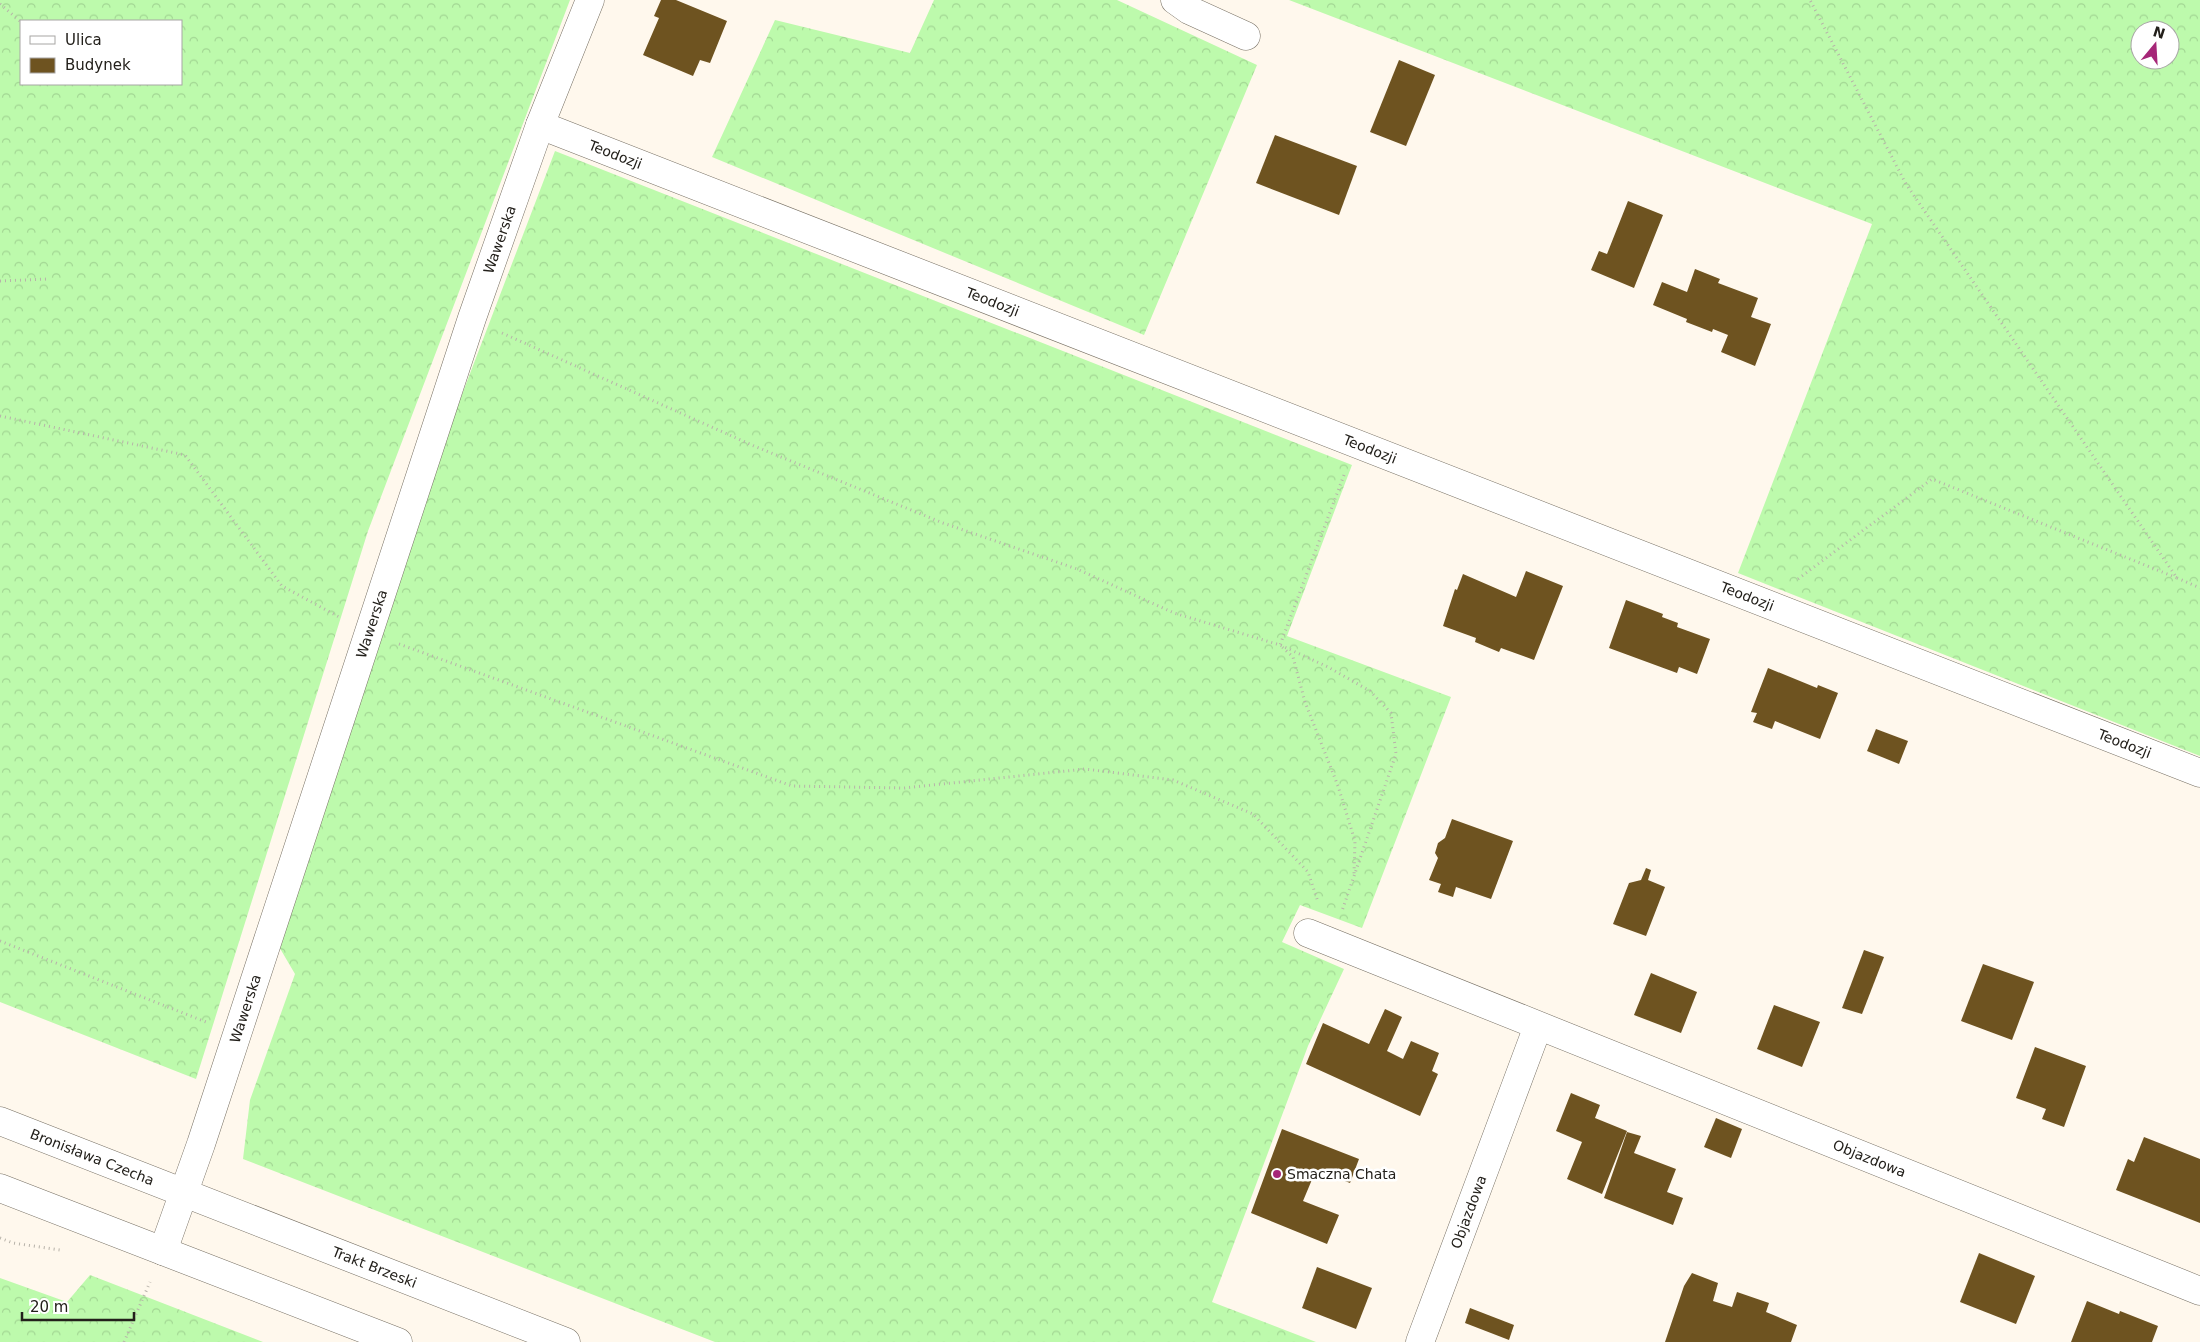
<svg xmlns="http://www.w3.org/2000/svg" width="2200" height="1342" font-family="'DejaVu Sans',sans-serif">
<style>
.forest{fill:url(#forest-crowns);fill-rule:evenodd}
.building{fill:#6e5320}
.lines{fill:none;stroke-linecap:round;stroke-linejoin:round}
.minor-casing{stroke:#777064;stroke-width:29}
.primary-casing{stroke:#777064;stroke-width:29}
.path{stroke:#b7b2a9;stroke-width:3;stroke-dasharray:1 4;stroke-linecap:butt}
.minor{stroke:#fff;stroke-width:28}
.primary{stroke:#fff;stroke-width:28}
.poi-dot{fill:#a62778;stroke:#fff;stroke-width:2}
.labels{text-anchor:middle;dominant-baseline:central;stroke-width:5;stroke-linejoin:round;paint-order:stroke}
.street-label{font-size:14px;fill:#23201b;stroke:#fff}
.poi-label{font-size:14px;fill:#23201b;stroke:#fff;text-anchor:start}
</style>
<defs>
<pattern id="forest-crowns" width="20" height="18" patternUnits="userSpaceOnUse" patternTransform="scale(1.25)"><rect width="20" height="18" fill="#bdfaac"/><path d="M2 6a3 3 0 1 1 6 0M12 15a3 3 0 1 1 6 0" fill="none" stroke="#a2d693"/></pattern>
</defs>
<rect width="100%" height="100%" fill="#fff8ed"/>
<g class="forest">
<path d="M0,0H570L368,531L196,1079L0,1002ZM181,21V84H21V21Z"/>
<polygon points="934,0 1117,0 1257,65 1144,335 712,157 775,20 910,53"/>
<path d="M1289,0H2200V756L1738,573L1872,224ZM2140,30H2170V60H2140Z"/>
<polygon points="555,151 1352,465 1287,636 1451,697 1362,928 1300,905 1282,942 1344,969 1308,1046 1212,1302 1316,1342 715,1342 243,1159 250,1100 295,974 278,945 432,473"/>
<polygon points="90,1275 263,1342 0,1342 0,1278 67,1302"/>
</g>
<g class="building">
<polygon points="661,0 676,0 727,21 710,63 700,60 693,76 643,55 659,18 654,16"/>
<polygon points="1399,60 1435,75 1406,146 1370,132"/>
<polygon points="1275,135 1357,166 1339,215 1256,183"/>
<polygon points="1628,201 1663,215 1634,288 1591,270 1599,251 1607,254"/>
<polygon points="1695,269 1720,279 1718,283 1758,298 1751,317 1771,324 1755,366 1721,352 1728,335 1713,329 1712,332 1686,322 1687,319 1653,305 1662,282 1687,292"/>
<polygon points="1526,571 1563,586 1534,660 1501,648 1499,652 1475,642 1476,638 1443,626 1455,589 1457,590 1463,574 1516,597"/>
<polygon points="1626,600 1663,614 1662,617 1678,623 1677,627 1710,639 1697,674 1679,667 1677,673 1609,648"/>
<polygon points="1768,668 1817,688 1818,685 1838,693 1820,739 1775,721 1772,729 1753,722 1757,713 1751,712"/>
<polygon points="1876,729 1908,741 1899,764 1867,751"/>
<polygon points="1452,819 1513,841 1491,899 1456,887 1453,897 1438,892 1441,884 1429,880 1438,858 1435,853 1438,843 1445,838"/>
<polygon points="1646,868 1651,870 1648,880 1665,887 1646,936 1613,924 1629,883 1641,880"/>
<polygon points="1864,950 1884,957 1862,1014 1842,1008"/>
<polygon points="1983,964 2034,982 2012,1040 1961,1021"/>
<polygon points="1651,973 1697,992 1681,1033 1634,1015"/>
<polygon points="1774,1005 1820,1022 1802,1067 1757,1049"/>
<polygon points="1385,1009 1402,1017 1387,1051 1403,1059 1411,1041 1439,1053 1432,1071 1438,1074 1420,1116 1306,1064 1323,1023 1369,1044"/>
<polygon points="2035,1047 2086,1066 2064,1127 2042,1119 2046,1109 2016,1098"/>
<polygon points="1571,1093 1600,1105 1595,1118 1627,1131 1602,1194 1567,1179 1582,1142 1556,1131"/>
<polygon points="1716,1118 1742,1129 1731,1158 1704,1147"/>
<polygon points="1282,1129 1359,1159 1350,1183 1316,1170 1303,1201 1339,1215 1327,1244 1251,1213"/>
<polygon points="1627,1132 1641,1136 1634,1153 1676,1169 1667,1192 1683,1198 1673,1225 1604,1198"/>
<polygon points="2144,1137 2200,1159 2200,1223 2116,1190 2128,1159 2134,1162"/>
<polygon points="1979,1253 2035,1276 2016,1324 1960,1302"/>
<polygon points="1317,1267 1372,1288 1356,1329 1302,1308"/>
<polygon points="1692,1273 1718,1283 1713,1301 1732,1307 1737,1292 1769,1303 1766,1312 1797,1325 1791,1342 1665,1342 1684,1286"/>
<polygon points="2087,1301 2119,1314 2120,1311 2158,1326 2152,1342 2071,1342"/>
<polygon points="1470,1308 1514,1325 1509,1340 1465,1323"/>
</g>
<g class="lines">
<defs>
<g id="minor">
<polyline points="1175,0 1189,10 1246,36"/>
<path id="s1" d="M540,125L2200,773"/>
<path id="s2" d="M1308,933L2200,1291"/>
<path id="s3" d="M163,1251L201,1144L472,318L540,125L590,0"/>
<path id="s4" d="M1420,1342L1538,1026"/>
</g>
<g id="primary">
<path id="s5" d="M0,1121L566,1342"/>
<polyline points="0,1188 398,1342"/>
</g>
</defs>
<use href="#minor" class="minor-casing"/>
<use href="#primary" class="primary-casing"/>
<g class="path">
<polyline points="0,4 21,22"/>
<polyline points="0,281 48,279"/>
<polyline points="502,333 754,446 943,523 1077,569 1174,613 1280,645 1328,667 1370,691 1391,713 1396,754 1342,911"/>
<polyline points="0,416 185,455 282,586 339,617"/>
<polyline points="1344,475 1280,645 1293,657 1305,702 1338,786 1355,841 1354,874"/>
<polyline points="2177,578 2200,588"/>
<polyline points="1798,579 1932,479 2177,578 1906,184 1810,0"/>
<polyline points="399,644 792,786 904,788 1085,769 1173,780 1253,814 1308,872 1318,902"/>
<polyline points="0,941 206,1022"/>
<polyline points="0,1238 13,1243 60,1250"/>
<polyline points="124,1342 150,1282"/>
</g>
<use href="#minor" class="minor"/>
<use href="#primary" class="primary"/>
</g>
<circle class="poi-dot" cx="1277" cy="1174" r="5"/>
<g class="labels">
<g class="street-label">
<text stroke="none"><textPath href="#s1" startOffset="81">Teodozji</textPath></text>
<text stroke="none"><textPath href="#s3" startOffset="1066">Wawerska</textPath></text>
<text stroke="none"><textPath href="#s1" startOffset="486">Teodozji</textPath></text>
<text stroke="none"><textPath href="#s1" startOffset="891">Teodozji</textPath></text>
<text stroke="none"><textPath href="#s1" startOffset="1296">Teodozji</textPath></text>
<text stroke="none"><textPath href="#s3" startOffset="661">Wawerska</textPath></text>
<text stroke="none"><textPath href="#s1" startOffset="1701">Teodozji</textPath></text>
<text stroke="none"><textPath href="#s3" startOffset="256">Wawerska</textPath></text>
<text stroke="none"><textPath href="#s5" startOffset="99">Bronisława Czecha</textPath></text>
<text stroke="none"><textPath href="#s2" startOffset="605">Objazdowa</textPath></text>
<text stroke="none"><textPath href="#s4" startOffset="139">Objazdowa</textPath></text>
<text stroke="none"><textPath href="#s5" startOffset="402">Trakt Brzeski</textPath></text>
</g>
<g class="poi-label">
<text x="1287" y="1174">Smaczna Chata</text>
</g>
</g>
<rect x="20" y="20" width="162" height="65" fill="#ffffff" stroke="#a7a6a4"/>
<rect x="30" y="36" width="25" height="8" fill="#ffffff" stroke="#a7a6a4"/>
<text x="65" y="45" font-size="15" fill="#23201b">Ulica</text>
<rect x="30" y="58" width="25" height="15" fill="#6e5320" stroke="#a7a6a4"/>
<text x="65" y="70" font-size="15" fill="#23201b">Budynek</text>
<g transform="translate(2155 45) rotate(18)"><circle r="24" fill="#ffffff" stroke="#a7a6a4"/>
<path d="M0-4L9 19L0 12L-9 19Z" fill="#a62778"/>
<text y="-8" font-size="14" font-weight="bold" text-anchor="middle" fill="#23201b">N</text>
</g>
<path d="M22 1312v8h112v-8" fill="none" stroke="#23201b" stroke-width="2.5"/>
<text x="30" y="1312" font-size="15" fill="#23201b" stroke="#ffffff" stroke-width="4" paint-order="stroke">20 m</text>
</svg>
